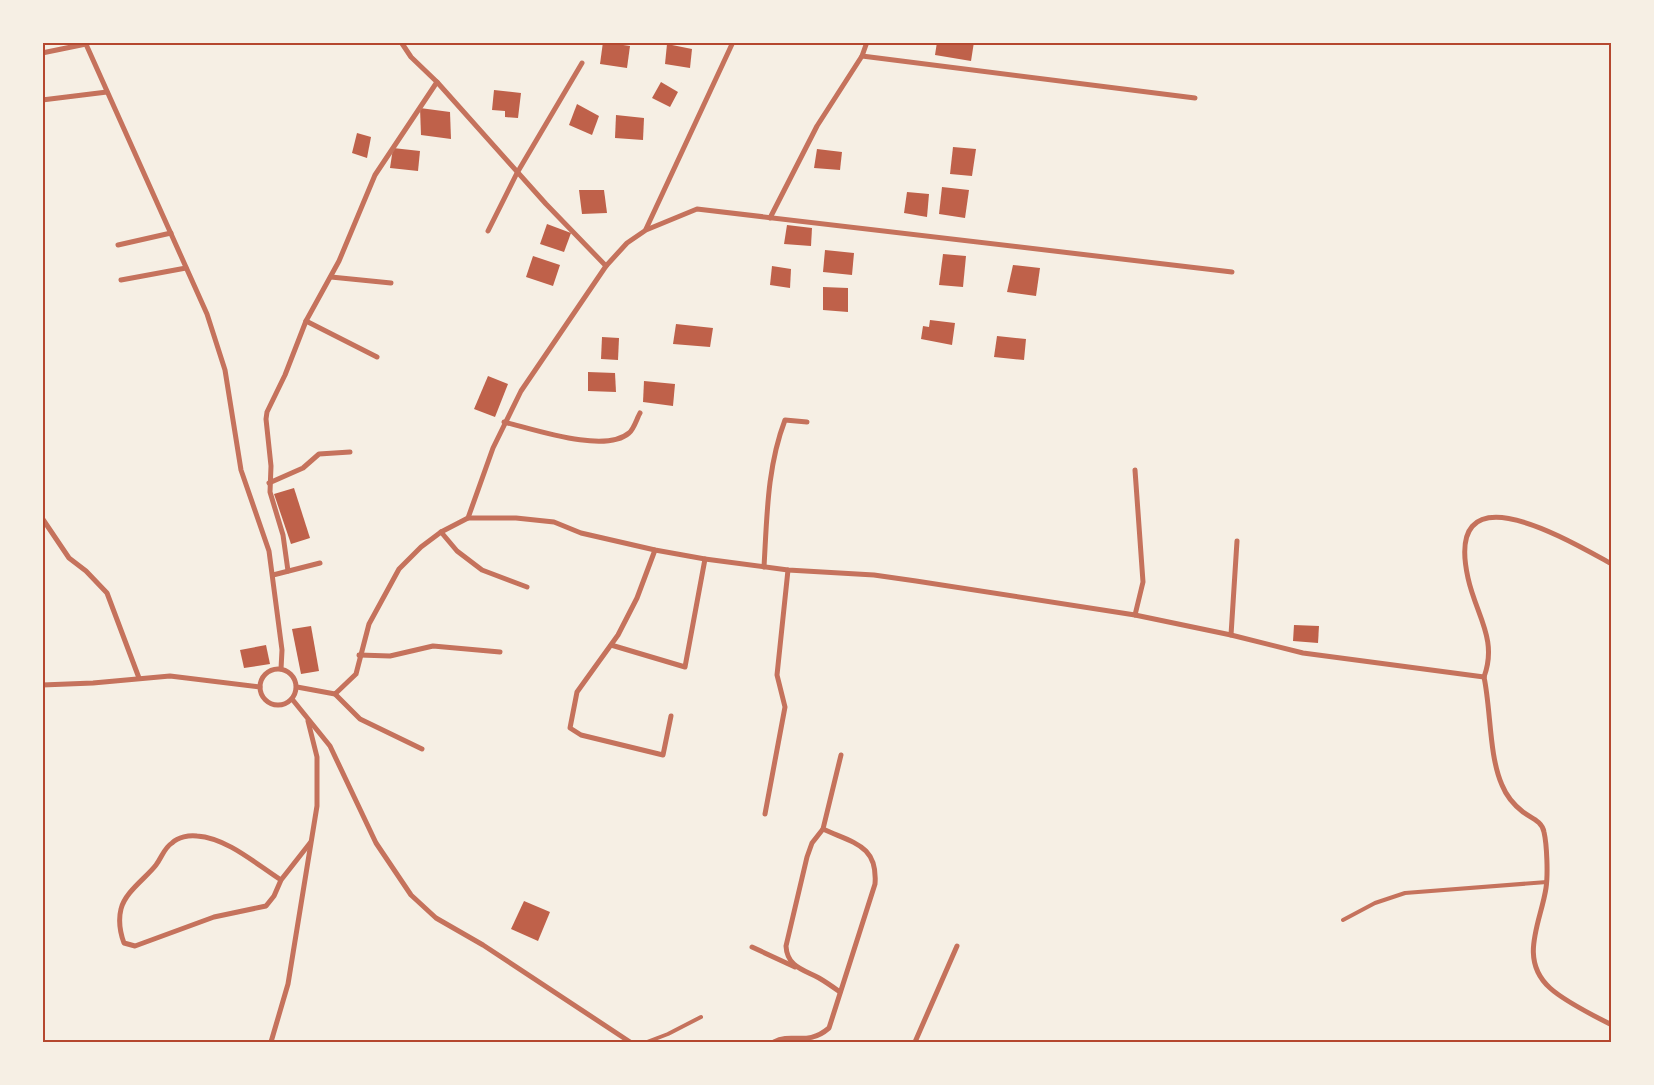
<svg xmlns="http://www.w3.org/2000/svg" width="1654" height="1085" font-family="'PT Sans Narrow',sans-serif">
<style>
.building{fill:#bf614a}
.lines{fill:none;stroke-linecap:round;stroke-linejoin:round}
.service{stroke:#c5725c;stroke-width:4}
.minor{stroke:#c5725c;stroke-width:5}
.neatline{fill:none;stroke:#b5482f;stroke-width:2}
</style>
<rect width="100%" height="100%" fill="#f6efe4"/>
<g class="building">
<polygon points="603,42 630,46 627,68 600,64"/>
<polygon points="937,42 974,42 971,61 935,55"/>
<polygon points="667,44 692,49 690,68 665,64"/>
<polygon points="661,82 678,92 670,107 652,98"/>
<polygon points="494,90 521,93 518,118 505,117 505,111 492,110"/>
<polygon points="577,104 599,116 592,135 569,125"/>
<polygon points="420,108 450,112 451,139 421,135"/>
<polygon points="616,115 644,118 643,140 615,138"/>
<polygon points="357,133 371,137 367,158 352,153"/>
<polygon points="953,147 976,149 972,176 950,174"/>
<polygon points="393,148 420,151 418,171 390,168"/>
<polygon points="817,149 842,152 840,170 814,168"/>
<polygon points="942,187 969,190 965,218 939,214"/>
<polygon points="579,190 604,190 607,213 582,214"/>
<polygon points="907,192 929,194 927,217 904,213"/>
<polygon points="547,224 571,233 564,252 540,244"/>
<polygon points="787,225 812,228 811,246 784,244"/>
<polygon points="825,250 854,253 852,275 823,272"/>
<polygon points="943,254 966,256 963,287 939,285"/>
<polygon points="533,256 560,265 553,286 526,277"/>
<polygon points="1013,265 1040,268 1036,296 1007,292"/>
<polygon points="772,266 791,269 790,288 770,285"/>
<polygon points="823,287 848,288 848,312 823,310"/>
<polygon points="930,320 955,323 952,345 921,339 923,326 929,327"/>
<polygon points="676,324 713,328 710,347 673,344"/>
<polygon points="997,336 1026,339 1024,360 994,357"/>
<polygon points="602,337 619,338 618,360 601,359"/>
<polygon points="588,372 615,373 616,392 588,391"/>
<polygon points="488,376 508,384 495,417 474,409"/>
<polygon points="644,381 675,384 673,406 643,402"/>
<polygon points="294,488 310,538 291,544 274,494"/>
<polygon points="1294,625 1319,626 1318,643 1293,641"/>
<polygon points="311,626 319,671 301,674 292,629"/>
<polygon points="266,645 270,664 244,668 240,650"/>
<polygon points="524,901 550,912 538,941 511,929"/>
</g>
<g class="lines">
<g class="service">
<polyline points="1343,920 1375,903 1405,893 1547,882"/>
<polyline points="647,1042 668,1034 701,1017"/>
</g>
<g class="minor">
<polyline points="85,42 207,314 225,370 241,470 269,551 282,650 281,669"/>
<polyline points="401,42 411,57 437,82 546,204 606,266"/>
<polyline points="42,53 86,44"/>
<polyline points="862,56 1195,98"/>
<polyline points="42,100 107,92"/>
<polyline points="770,218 817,126 862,56 867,42"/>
<polyline points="646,229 733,42"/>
<polyline points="488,231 517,173 582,63"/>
<polyline points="118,245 171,233"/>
<polyline points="331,277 391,283"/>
<polyline points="121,280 186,268"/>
<polyline points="306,321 377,357"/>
<path d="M504,422C533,429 605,454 629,433C634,429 637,418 640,413"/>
<polyline points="269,483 303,468 319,454 350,452"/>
<polyline points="42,518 69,558 86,571 107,593 139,678"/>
<polyline points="468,518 516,518 554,522 581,533 655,550 705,559 788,570 874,575 916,581 1135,615 1231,635 1303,653 1484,677"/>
<polyline points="441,532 457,551 482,570 527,587"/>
<polyline points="655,550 637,598 618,635 577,692 570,728 581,735 663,755 671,716"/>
<path d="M764,567C767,517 767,467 785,420L807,422"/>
<polyline points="288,571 283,535 270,492 271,466 266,419 267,412 285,375 306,321 339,261 375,175 437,82"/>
<polyline points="273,575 320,563"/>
<polyline points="1135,615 1143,582 1135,470"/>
<polyline points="1231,635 1237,541"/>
<polyline points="611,645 685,667 705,559"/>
<polyline points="359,655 390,656 433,646 500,652"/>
<circle cx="278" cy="687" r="18"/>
<path d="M1484,677C1491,710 1489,756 1502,785C1506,795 1514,805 1523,812C1531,818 1542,821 1544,832C1547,845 1548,875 1546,888C1541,922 1518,959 1550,988C1562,999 1596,1017 1612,1025"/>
<path d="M1484,677C1498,639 1476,615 1468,578C1443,465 1568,540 1612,564"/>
<polyline points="42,685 93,683 170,676 260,687"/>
<polyline points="297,687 335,694 356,674 369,624 399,569 421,547 441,532 468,518 493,448 521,391 606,266 627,243 646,230 697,209 1232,272"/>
<polyline points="335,694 360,719 422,749"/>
<polyline points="292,699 330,746 376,843 411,895 436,918 483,945 630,1042"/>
<polyline points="765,814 785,707 777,675 788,570"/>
<path d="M281,880L274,896L266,906L214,917L135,946L124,943C120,932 118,921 121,909C125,892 146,878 156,865C162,857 164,848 172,843C178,837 189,835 197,836C227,838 256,864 281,880L310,843"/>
<polyline points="752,947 795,967"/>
<path d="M840,992C833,987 826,982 819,978C804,970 787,967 786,946L807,857L812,843L823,829L841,755"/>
<polyline points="271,1042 288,984 317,806 317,757 308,721"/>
<path d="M774,1042C792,1032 807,1047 829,1028L875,884C878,845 853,843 823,829"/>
<polyline points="915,1042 957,946"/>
</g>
</g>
<rect width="1654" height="1085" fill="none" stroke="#f6efe4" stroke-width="88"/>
<rect x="44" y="44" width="1566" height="997" class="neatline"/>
</svg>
